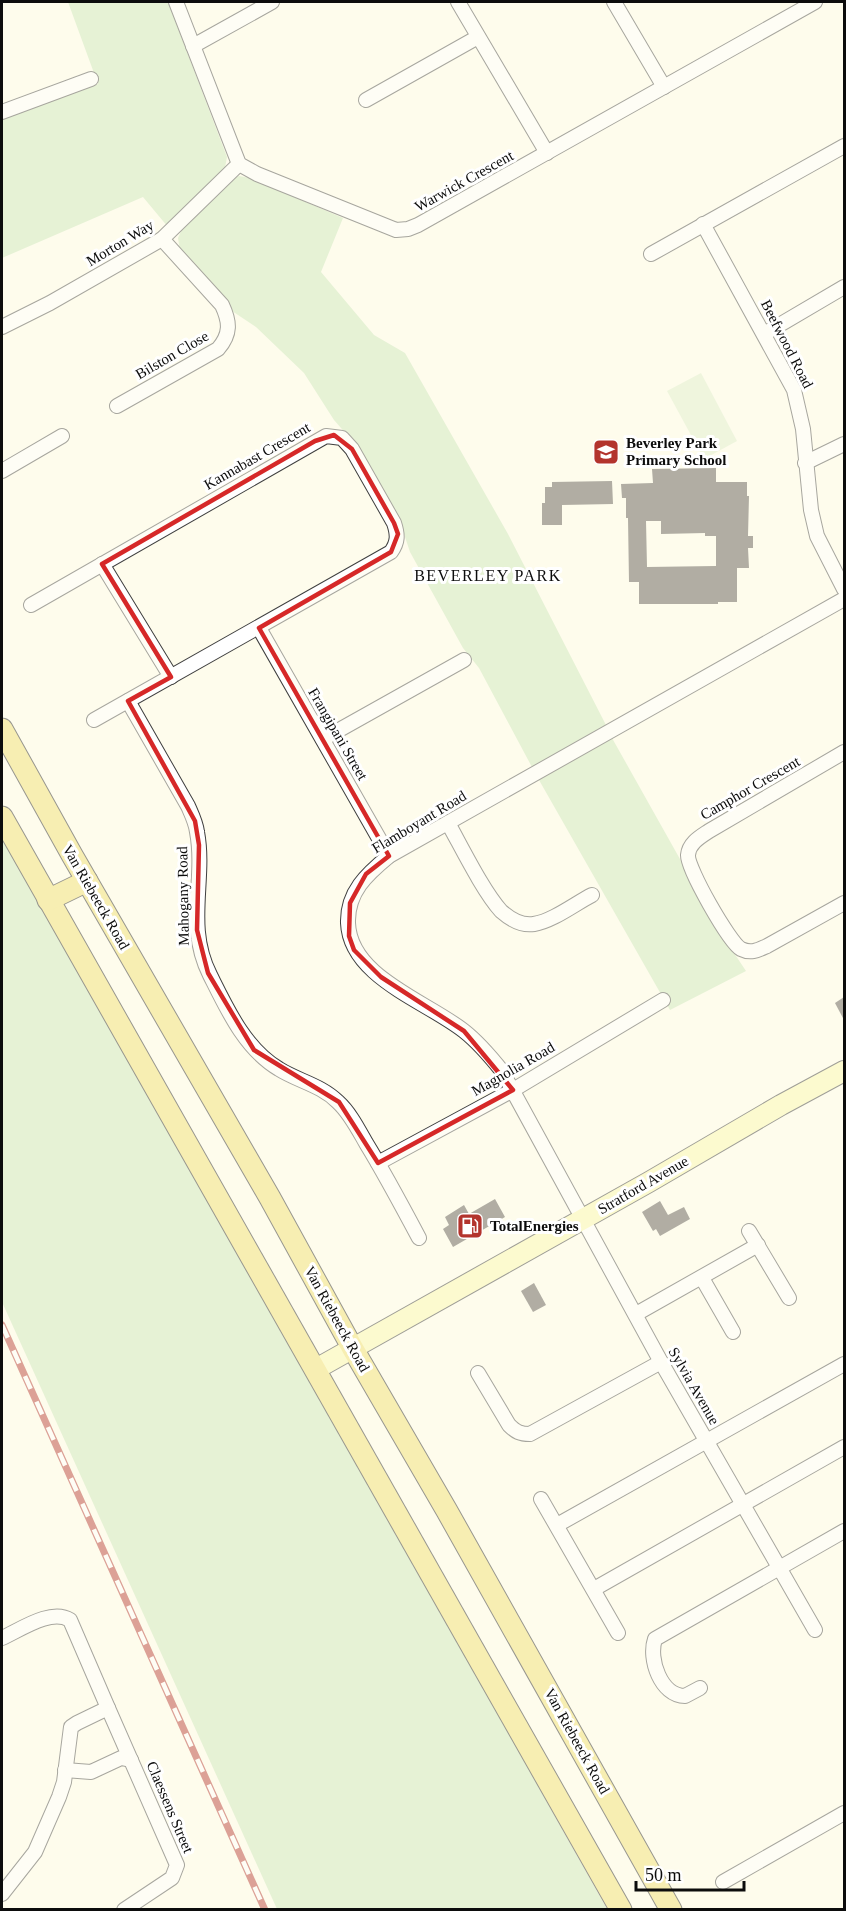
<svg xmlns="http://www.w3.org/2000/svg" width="846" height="1911" font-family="Georgia,serif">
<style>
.green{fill:#cbe6b8}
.pitch{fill:#deeeca}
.building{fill:#544f49;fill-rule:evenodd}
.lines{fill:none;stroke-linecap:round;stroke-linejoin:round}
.street-casing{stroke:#3f3f3f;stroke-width:16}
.secondary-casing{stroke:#2e2e2e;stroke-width:22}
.primary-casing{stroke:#1d1d1d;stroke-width:23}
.street{stroke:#fff;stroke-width:14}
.secondary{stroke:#faf9ab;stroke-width:20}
.primary{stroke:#f0dd6a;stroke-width:21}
.rail-casing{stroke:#b3342d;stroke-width:7}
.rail{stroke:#fff;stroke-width:4.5;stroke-dasharray:14;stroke-linecap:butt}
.marked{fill:none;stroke:#d62828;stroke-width:4.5;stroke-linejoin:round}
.labels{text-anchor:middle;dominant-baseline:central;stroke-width:6;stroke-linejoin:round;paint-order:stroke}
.street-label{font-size:15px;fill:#0c0c0c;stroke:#fff}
.poi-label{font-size:15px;font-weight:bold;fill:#0c0c0c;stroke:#fff;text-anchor:start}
.neighbourhood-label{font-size:16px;letter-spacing:1.5px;fill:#0c0c0c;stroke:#fff}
</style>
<rect width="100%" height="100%" fill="#fefcec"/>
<g class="green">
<polygon points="68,2 168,2 227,157 224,173 168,227 143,197 2,258 2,119 98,84"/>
<polygon points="239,176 250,178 343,218 321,272 374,335 405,353 508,534 607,727 533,769 479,668 463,648 410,552 400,522 355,444 334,420 304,373 256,327 232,311 180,251 178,238 183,227 234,178"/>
<polygon points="612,738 726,941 746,971 670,1010 539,780"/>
<polygon points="2,830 607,1909 277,1909 2,1302"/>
</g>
<polygon class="pitch" points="701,373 737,441 704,459 667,391"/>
<g class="building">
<path d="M716,468V482H747V496H749L748,536H753V548H748L749,568H737V602H718V604H639V582H629L628,518H626V498H622L621,484L653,483L652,469ZM646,521H661V534L705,533V536H716V566L647,567Z"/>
<polygon points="612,481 613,504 562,505 562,525 542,525 542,503 545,503 545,487 552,487 552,482"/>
<polygon points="844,997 844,1020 835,1003"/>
<polygon points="495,1199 505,1217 453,1247 443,1229 449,1225 445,1217 464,1205 469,1214"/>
<polygon points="660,1201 668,1215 684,1207 690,1219 660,1236 656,1229 653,1231 642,1212"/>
<polygon points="534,1283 546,1305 533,1312 521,1291"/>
</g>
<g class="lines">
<defs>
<g id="street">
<polyline points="176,2 239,164 257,174 396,230 408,229 418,225 815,2"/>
<polyline points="458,2 547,153"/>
<polyline points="614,2 664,87"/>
<polyline points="193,46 272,2"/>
<polyline points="366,100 478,37"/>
<polyline points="2,112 91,79"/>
<polyline points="703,224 794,390 803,429 811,510 817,536 844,589"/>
<polyline points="651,254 844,146"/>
<polyline points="2,327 50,303 162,239 239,164"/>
<polyline points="764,334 844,287"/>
<path d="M117,406L218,349C231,334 230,322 222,305L162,239"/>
<polyline points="805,463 844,444"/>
<polyline points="2,471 62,436"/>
<polyline points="102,564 171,677"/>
<path d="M31,605L326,436L342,438L352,449L394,523C398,535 398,542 391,552L94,720"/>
<polyline points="259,628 389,856"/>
<path d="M128,701L188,806C192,815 196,823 197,832C206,880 185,926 210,975C227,1009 245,1049 279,1069C298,1081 321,1085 338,1102C350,1113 358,1129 366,1143C385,1174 402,1206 419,1238"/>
<polyline points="323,739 464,660"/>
<path d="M844,752L709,831C700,837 689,843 688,855C687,868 729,942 741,949C751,954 758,950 767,946L844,903"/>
<path d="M448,823C462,848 483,891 501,911C510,919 522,926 534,924C553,921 576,903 592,895"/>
<polyline points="378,1163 513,1090 663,1000"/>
<polyline points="749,1231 789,1298"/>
<polyline points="702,1278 733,1332"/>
<polyline points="636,1314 758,1245"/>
<path d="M478,1373L509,1425C516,1432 520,1434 530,1434L661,1362"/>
<polyline points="541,1499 618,1633"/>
<polyline points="557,1525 844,1364"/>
<polyline points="594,1589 844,1447"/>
<path d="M815,1630L661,1362L502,1071C490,1056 478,1042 464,1031C426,1001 350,977 348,923C347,892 367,874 389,856L844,599"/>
<path d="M2,1638C20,1630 51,1608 70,1620L108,1708L77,1723L71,1727L64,1782L59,1797L35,1852L2,1894"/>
<path d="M700,1688L685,1696C661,1696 648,1659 655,1639L844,1531"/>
<polyline points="108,1708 177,1865 172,1878 124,1910"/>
<polyline points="65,1770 91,1772 121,1758 131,1760"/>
<polyline points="723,1882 844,1813"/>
</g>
<polyline id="secondary" points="316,1369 649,1182 781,1105 844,1071"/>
<g id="primary">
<polyline points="2,729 72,855 270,1198 353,1349 447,1511 671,1910"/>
<polyline points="2,817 621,1910"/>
<polyline points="48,900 87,881"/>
</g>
</defs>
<use href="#street" class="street-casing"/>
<use href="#secondary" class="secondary-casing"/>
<use href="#primary" class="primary-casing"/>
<use href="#street" class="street"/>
<use href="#secondary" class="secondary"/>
<use href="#primary" class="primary"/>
<defs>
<polyline id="rail" points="2,1325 265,1910"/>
</defs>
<use href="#rail" class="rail-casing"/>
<use href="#rail" class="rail"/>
</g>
<path d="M0 0H846V1911H0ZM334,435L352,449L394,523L398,534L391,552L259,628L389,856L366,874L350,903L349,936L354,950L381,977L464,1031L513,1090L378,1163L339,1102L254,1050L208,973L197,930L199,845L195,821L128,701L171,677L102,564L315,441Z" fill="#fefcec" fill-opacity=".55" fill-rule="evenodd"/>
<path class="marked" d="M334,435L352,449L394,523L398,534L391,552L259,628L389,856L366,874L350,903L349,936L354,950L381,977L464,1031L513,1090L378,1163L339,1102L254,1050L208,973L197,930L199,845L195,821L128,701L171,677L102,564L315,441Z"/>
<defs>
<symbol id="school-square" viewBox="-11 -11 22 22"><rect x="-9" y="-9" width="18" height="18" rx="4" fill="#b3342d" stroke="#fff"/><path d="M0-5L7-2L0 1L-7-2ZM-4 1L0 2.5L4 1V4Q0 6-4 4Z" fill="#fff"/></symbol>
<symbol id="fuel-square" viewBox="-11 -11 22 22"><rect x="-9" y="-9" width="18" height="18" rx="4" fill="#b3342d" stroke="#fff"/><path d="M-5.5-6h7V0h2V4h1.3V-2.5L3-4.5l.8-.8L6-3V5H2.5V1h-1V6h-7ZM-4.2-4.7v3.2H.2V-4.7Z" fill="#fff"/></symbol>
</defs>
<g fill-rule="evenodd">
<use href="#school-square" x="591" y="437" width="30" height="30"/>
<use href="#fuel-square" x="455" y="1211" width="30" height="30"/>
</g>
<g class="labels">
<g class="street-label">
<text transform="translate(464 181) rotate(-29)">Warwick Crescent</text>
<text transform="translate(120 243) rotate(-31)">Morton Way</text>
<text transform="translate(787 344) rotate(63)">Beefwood Road</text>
<text transform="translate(172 355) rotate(-30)">Bilston Close</text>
<text transform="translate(257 456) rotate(-30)">Kannabast Crescent</text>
<text transform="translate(338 734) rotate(60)">Frangipani Street</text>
<text transform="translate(750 788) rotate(-30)">Camphor Crescent</text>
<text transform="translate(419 822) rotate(-31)">Flamboyant Road</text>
<text transform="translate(183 896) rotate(-91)">Mahogany Road</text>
<text transform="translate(96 897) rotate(60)">Van Riebeeck Road</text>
<text transform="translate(513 1069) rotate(-30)">Magnolia Road</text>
<text transform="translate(643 1185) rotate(-30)">Stratford Avenue</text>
<text transform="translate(337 1319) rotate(61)">Van Riebeeck Road</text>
<text transform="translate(694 1386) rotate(60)">Sylvia Avenue</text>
<text transform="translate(577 1741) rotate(61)">Van Riebeeck Road</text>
<text transform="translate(170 1807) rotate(67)">Claessens Street</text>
</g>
<g class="poi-label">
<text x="626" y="443">Beverley Park<tspan x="626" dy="17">Primary School</tspan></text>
<text x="490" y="1226">TotalEnergies</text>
</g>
<g class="neighbourhood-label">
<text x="488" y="575">BEVERLEY PARK</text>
</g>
</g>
<rect width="846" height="1911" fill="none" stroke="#0c0c0c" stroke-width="6"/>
<path d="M636 1881v9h108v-9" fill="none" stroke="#0c0c0c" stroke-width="3"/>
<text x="645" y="1881" font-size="18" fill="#0c0c0c" stroke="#ffffff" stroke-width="4.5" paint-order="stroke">50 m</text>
</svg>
